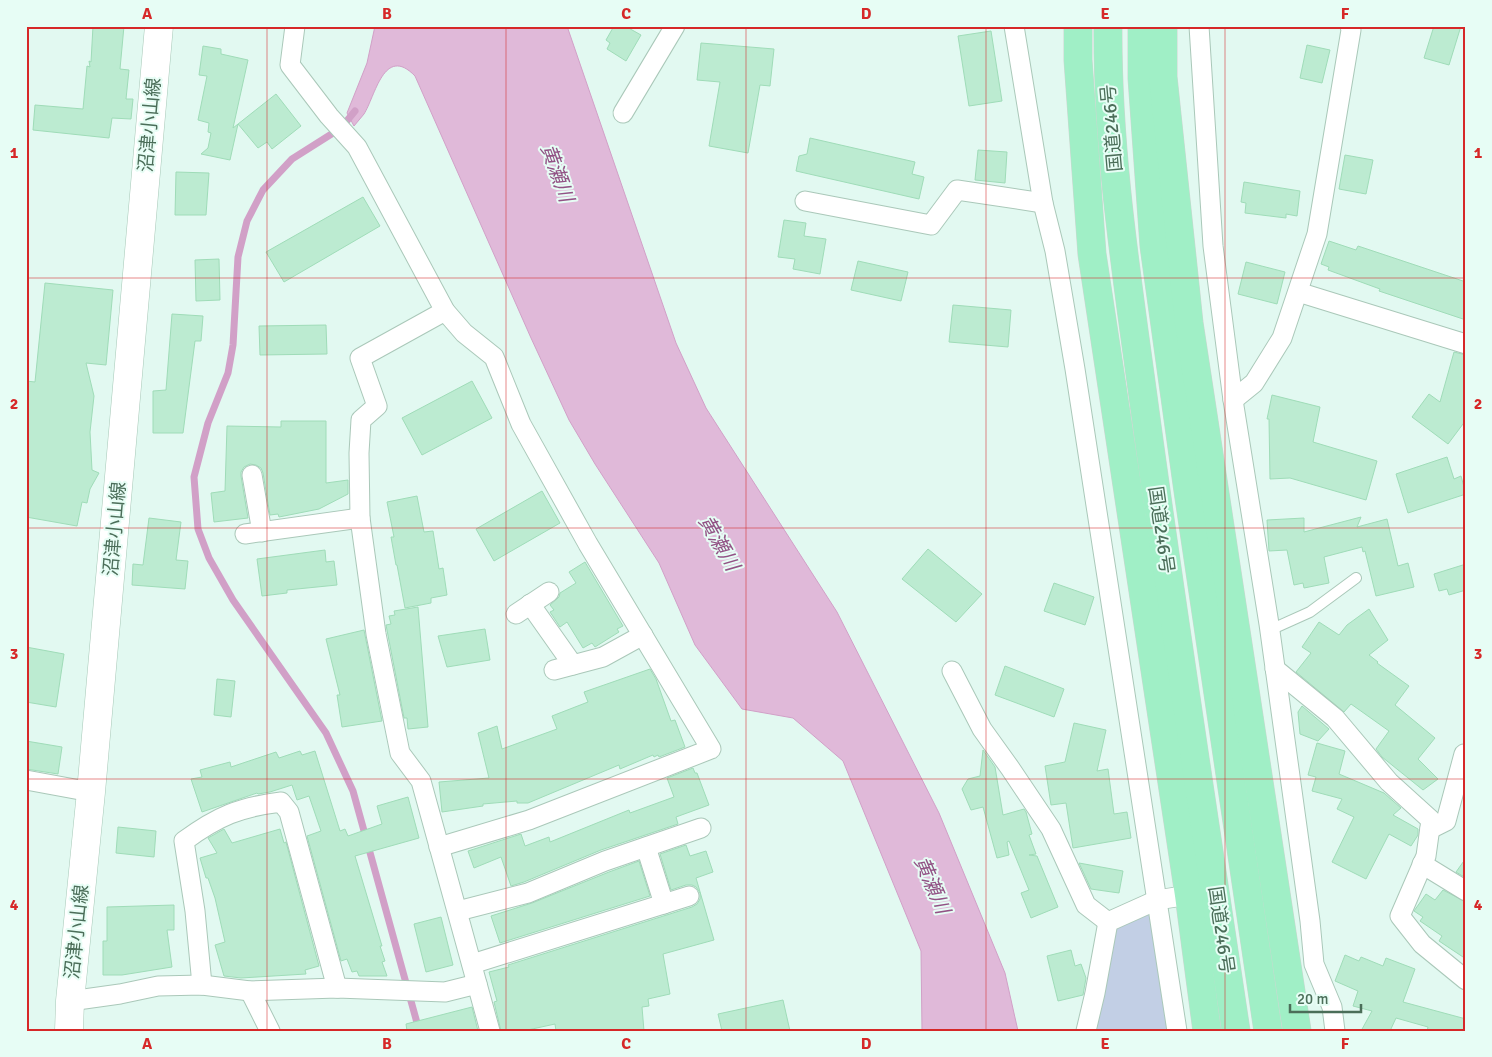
<svg xmlns="http://www.w3.org/2000/svg" width="1492" height="1057" font-family="Signika,'Noto Sans JP',sans-serif">
<style>
.green{fill:#c2cfe5}
.water{fill:#e0b9d9;stroke:#d1a0c7}
.lines{fill:none;stroke-linecap:round;stroke-linejoin:round}
.stream{stroke:#d1a0c7;stroke-width:7}
.building{fill:#bcebd1;stroke:#9fdcb8}
.service-casing{stroke:#aac8b9;stroke-width:12}
.minor-casing{stroke:#aac8b9;stroke-width:21}
.secondary-casing{stroke:#a6c8b7;stroke-width:29}
.trunk-casing{stroke:#cdd6d1;stroke-width:29}
.service{stroke:#fff;stroke-width:10}
.minor{stroke:#fff;stroke-width:19}
.secondary{stroke:#fff;stroke-width:28}
.trunk{stroke:#a0efc6;stroke-width:28}
.grid{fill:none;stroke:#d62828;stroke-width:1;stroke-opacity:0.55}
.labels{text-anchor:middle;dominant-baseline:central;stroke-width:4;stroke-linejoin:round;paint-order:stroke}
.street-label{font-size:19px;fill:#4b6e59;stroke:#e7fdf5}
.water-label{font-size:20px;font-style:italic;fill:#925285;stroke:#e7fdf5}
.neatline{fill:none;stroke:#d62828;stroke-width:2}
.grid-label{font-size:16px;text-anchor:middle;font-weight:bold;fill:#d62828}
</style>
<rect width="100%" height="100%" fill="#e2f9f1"/>
<polygon class="green" points="1165,908 1183,1031 1091,1031 1107,927"/>
<path class="water" d="M375,26H567L676,343L706,408L837,612L939,813L1005,973L1018,1031H922L921,951L843,761L793,718L742,709L695,645L659,563L595,464L569,420L531,338L415,76C384,44 375,97 364,114C361,118 357,122 354,126L347,113L367,63Z"/>
<g class="lines">
<polyline class="stream" points="355,111 341,128 292,159 263,190 247,221 238,257 233,345 228,373 208,423 194,477 198,529 209,558 233,600 326,733 353,791 419,1030"/>
</g>
<g class="building">
<polygon points="93,26 124,26 120,69 129,70 126,99 133,99 131,119 112,118 109,138 33,130 35,105 83,109 87,66 90,67 89,61 91,62"/>
<polygon points="614,26 625,26 641,35 626,61 607,49 610,43 606,40"/>
<polygon points="1434,26 1461,26 1449,65 1424,58"/>
<polygon points="991,31 1002,101 969,106 958,36"/>
<polygon points="701,43 774,49 770,86 760,85 748,153 709,146 720,82 697,80"/>
<polygon points="1307,45 1330,50 1322,83 1300,78"/>
<polygon points="203,46 221,49 221,54 248,60 233,128 276,94 301,126 272,149 267,142 258,148 238,124 230,160 201,154 208,148 211,133 208,132 209,123 198,120 207,76 199,75"/>
<polygon points="810,138 915,162 912,174 924,177 919,199 796,171 799,156 807,154"/>
<polygon points="978,150 1007,152 1005,183 975,180"/>
<polygon points="1345,155 1373,160 1366,194 1339,189"/>
<polygon points="176,172 209,173 206,215 175,215"/>
<polygon points="1244,182 1300,191 1297,216 1286,214 1286,218 1245,213 1246,203 1241,202"/>
<polygon points="363,197 380,226 284,282 266,252"/>
<polygon points="784,220 806,223 804,236 826,239 820,274 793,269 795,259 778,257"/>
<polygon points="1329,241 1356,250 1358,246 1466,282 1466,320 1379,291 1380,289 1328,270 1329,267 1321,264"/>
<polygon points="219,259 220,300 196,301 195,260"/>
<polygon points="858,261 908,272 901,301 851,290"/>
<polygon points="1246,262 1285,272 1277,304 1238,294"/>
<polygon points="45,283 113,290 106,365 86,363 94,396 90,432 92,470 99,473 90,489 87,503 82,502 77,526 26,517 26,381 35,382"/>
<polygon points="953,305 1011,310 1008,347 949,342"/>
<polygon points="172,314 203,316 201,341 195,341 183,433 153,433 153,391 166,390"/>
<polygon points="326,325 327,354 260,355 259,326"/>
<polygon points="1454,352 1466,355 1466,420 1448,444 1412,417 1429,394 1440,402"/>
<polygon points="472,381 492,418 422,455 402,418"/>
<polygon points="1272,395 1320,407 1313,442 1377,461 1366,500 1290,478 1270,479 1269,419 1267,419"/>
<polygon points="281,421 326,421 326,483 348,480 348,494 319,509 279,517 278,514 270,515 263,473 261,468 256,465 250,464 244,467 241,472 241,476 248,518 214,522 211,493 225,491 227,426 281,427"/>
<polygon points="1447,457 1454,479 1461,476 1466,494 1408,513 1396,474"/>
<polygon points="542,491 560,523 494,561 476,529"/>
<polygon points="417,496 424,532 433,531 439,569 443,568 447,595 431,598 431,603 405,608 397,565 396,565 391,537 394,537 387,502"/>
<polygon points="1361,517 1357,527 1387,519 1398,566 1408,563 1414,587 1376,596 1365,551 1363,552 1362,547 1324,557 1329,583 1304,588 1303,583 1294,585 1287,550 1269,551 1267,520 1304,518 1304,532"/>
<polygon points="149,518 181,522 176,560 188,561 185,589 132,585 133,564 143,565"/>
<polygon points="928,549 982,594 956,622 902,579"/>
<polygon points="325,550 326,562 334,561 337,585 287,590 287,593 262,596 257,559"/>
<polygon points="585,562 623,626 617,629 619,632 595,647 592,643 583,648 567,622 560,627 550,612 554,610 550,605 559,597 560,593 576,583 569,572"/>
<polygon points="1466,564 1466,590 1449,595 1447,589 1439,591 1434,574"/>
<polygon points="1054,583 1094,597 1085,625 1044,611"/>
<polygon points="418,607 428,727 408,729 407,718 404,718 386,625 391,624 389,616 395,615 394,611"/>
<polygon points="1369,609 1388,640 1369,655 1378,662 1377,663 1409,686 1395,705 1435,738 1418,759 1438,779 1423,790 1382,757 1376,749 1389,731 1351,704 1344,712 1296,672 1311,653 1302,647 1319,622 1339,635 1347,625"/>
<polygon points="485,629 490,660 447,667 438,636"/>
<polygon points="364,630 382,721 342,727 337,695 340,695 326,639"/>
<polygon points="26,647 64,654 56,707 26,702"/>
<polygon points="1005,666 1064,689 1054,717 995,695"/>
<polygon points="650,669 656,679 671,721 675,720 685,747 659,757 658,755 654,757 653,755 620,769 619,765 528,803 517,803 517,801 483,804 483,806 442,812 439,782 489,778 478,733 497,726 502,749 557,729 552,716 588,702 584,692"/>
<polygon points="217,679 235,681 231,717 214,715"/>
<polygon points="1302,706 1329,729 1318,741 1300,734 1298,712"/>
<polygon points="1074,723 1106,730 1097,771 1108,769 1114,814 1127,812 1131,838 1073,848 1066,803 1051,805 1045,766 1065,762"/>
<polygon points="26,741 62,747 58,774 26,769"/>
<polygon points="1317,743 1345,751 1339,774 1384,793 1401,808 1393,815 1418,829 1418,835 1411,846 1389,834 1366,879 1332,862 1354,817 1337,809 1342,799 1312,791 1316,777 1308,775"/>
<polygon points="983,750 995,767 1003,815 1024,809 1026,812 1032,834 1029,835 1036,854 1029,855 1037,856 1058,907 1031,918 1021,893 1029,890 1009,841 1007,842 1009,855 997,858 983,807 971,810 962,789 968,779 980,776"/>
<polygon points="300,751 302,755 315,751 340,831 345,829 348,836 382,824 377,806 408,797 419,838 355,856 382,946 380,946 385,961 382,962 387,976 359,976 357,971 352,972 347,959 341,961 307,836 321,831 309,796 297,800 292,785 270,792 258,794 257,793 202,812 191,779 202,777 200,770 230,762 231,767 276,752 279,758"/>
<polygon points="693,768 695,773 697,773 709,805 676,817 678,824 601,850 524,882 511,886 501,857 474,868 468,851 521,834 525,846 549,837 550,842 629,810 630,813 674,797 667,778"/>
<polygon points="118,827 156,831 154,857 116,853"/>
<polygon points="224,829 232,843 280,829 284,843 286,842 319,966 305,970 306,974 241,978 224,976 215,945 225,942 215,898 208,878 206,878 200,858 217,853 208,838"/>
<polygon points="686,845 690,856 706,851 713,872 696,878 714,940 663,954 670,994 648,999 649,1006 642,1007 644,1031 556,1031 555,1024 523,1031 501,1031 494,1002 497,1001 489,972 509,967 508,965 692,907 697,904 700,899 700,893 696,887 692,885 686,885 671,890 660,854"/>
<polygon points="1466,858 1466,878 1456,872"/>
<polygon points="639,861 650,896 500,943 491,916 532,903 609,872"/>
<polygon points="1079,863 1123,871 1119,893 1091,889"/>
<polygon points="1443,890 1466,902 1466,959 1439,941 1442,936 1420,921 1423,917 1414,911 1426,894 1435,900"/>
<polygon points="174,905 174,930 167,930 172,967 122,975 103,975 103,941 107,941 107,907"/>
<polygon points="441,917 453,965 426,972 414,924"/>
<polygon points="1071,950 1075,966 1081,964 1086,978 1083,995 1058,1001 1047,956"/>
<polygon points="1345,955 1359,961 1361,957 1383,966 1386,958 1415,969 1403,1002 1466,1019 1466,1031 1427,1031 1428,1027 1396,1018 1390,1031 1361,1031 1372,1011 1353,1006 1358,991 1335,981"/>
<polygon points="783,1000 790,1031 722,1031 718,1014"/>
<polygon points="472,1007 478,1031 407,1031 406,1024"/>
</g>
<g class="lines">
<defs>
<polyline id="service" points="1270,630 1310,612 1356,578"/>
<g id="minor">
<polyline points="295,26 290,65 329,116 357,147 445,311 464,333 494,357 521,424 588,544 711,749 529,820 439,847"/>
<polyline points="1014,26 1043,203 1055,251 1075,369 1177,1031"/>
<polyline points="1199,26 1213,246 1233,400 1269,624 1310,921 1314,964 1332,1007 1335,1031"/>
<polyline points="623,113 675,26"/>
<polyline points="805,201 931,225 957,190 1043,203"/>
<polyline points="1298,292 1466,344"/>
<polyline points="445,311 360,358 377,406 361,420 359,453 360,518 376,634 400,753 421,781 490,1031"/>
<polyline points="1233,400 1254,383 1282,338 1317,234 1351,30 1350,26"/>
<polyline points="252,475 262,532"/>
<polyline points="245,534 360,518"/>
<polyline points="530,604 573,665"/>
<polyline points="516,614 549,592"/>
<polyline points="1275,669 1335,718 1389,782 1431,820 1426,856 1400,916 1422,944 1466,980"/>
<polyline points="554,670 603,657 643,635"/>
<polyline points="952,671 982,729 1010,768 1051,829 1086,905 1108,922"/>
<polyline points="26,780 91,792"/>
<polyline points="1430,829 1446,821 1464,754 1466,755"/>
<polyline points="646,847 664,904"/>
<polyline points="1422,864 1466,891"/>
<polyline points="458,911 528,893 605,861 701,828"/>
<polyline points="472,964 689,896"/>
<path d="M202,985L195,911L184,841C218,816 240,807 281,802L289,812L337,988"/>
<polyline points="250,991 270,1031"/>
<polyline points="70,1001 120,994 158,986 202,985 250,991 337,988 445,992 477,984"/>
<polyline points="1086,1031 1095,993 1108,922 1157,900 1189,895"/>
</g>
<polyline id="secondary" points="69,1031 70,1001 91,792 159,26"/>
<g id="trunk">
<polyline points="1078,26 1078,60 1092,254 1189,895 1207,1031"/>
<path d="M1108,26C1107,155 1128,284 1145,411C1173,618 1205,824 1236,1031"/>
<polyline points="1142,26 1142,78 1154,246 1188,491 1268,1031"/>
<polyline points="1163,26 1163,77 1189,323 1297,1031"/>
</g>
</defs>
<use href="#service" class="service-casing"/>
<use href="#minor" class="minor-casing"/>
<use href="#secondary" class="secondary-casing"/>
<use href="#trunk" class="trunk-casing"/>
<use href="#service" class="service"/>
<use href="#minor" class="minor"/>
<use href="#secondary" class="secondary"/>
<use href="#trunk" class="trunk"/>
</g>
<path class="grid" d="M267,26V1031M506,26V1031M746,26V1031M986,26V1031M1225,26V1031M26,278H1466M26,528H1466M26,779H1466"/>
<g class="labels">
<g class="street-label">
<text transform="translate(150 125) rotate(-85)">沼津小山線</text>
<text transform="translate(1112 128) rotate(-95)">国道246号</text>
<text transform="translate(115 529) rotate(-85)">沼津小山線</text>
<text transform="translate(1161 530) rotate(82)">国道246号</text>
<text transform="translate(1221 930) rotate(82)">国道246号</text>
<text transform="translate(77 932) rotate(-84)">沼津小山線</text>
</g>
<g class="water-label">
<text transform="translate(557 173) rotate(70)">黄瀬川</text>
<text transform="translate(719 543) rotate(60)">黄瀬川</text>
<text transform="translate(932 885) rotate(67)">黄瀬川</text>
</g>
</g>
<rect width="1492" height="1057" fill="none" stroke="#e7fdf5" stroke-width="55"/>
<path d="M1290 1004v8h71v-8" fill="none" stroke="#4b6e59" stroke-width="2.5"/>
<text x="1297" y="1004" font-size="15" fill="#4b6e59" stroke="#e7fdf5" stroke-width="4" paint-order="stroke">20 m</text>
<rect x="28" y="28" width="1436" height="1002" class="neatline"/>
<g class="grid-label">
<text x="147" y="19">A</text>
<text x="387" y="19">B</text>
<text x="626" y="19">C</text>
<text x="866" y="19">D</text>
<text x="1105" y="19">E</text>
<text x="1345" y="19">F</text>
<text x="14" y="158">1</text>
<text x="1478" y="158">1</text>
<text x="14" y="409">2</text>
<text x="1478" y="409">2</text>
<text x="14" y="659">3</text>
<text x="1478" y="659">3</text>
<text x="14" y="910">4</text>
<text x="1478" y="910">4</text>
<text x="147" y="1049">A</text>
<text x="387" y="1049">B</text>
<text x="626" y="1049">C</text>
<text x="866" y="1049">D</text>
<text x="1105" y="1049">E</text>
<text x="1345" y="1049">F</text>
</g>
</svg>
